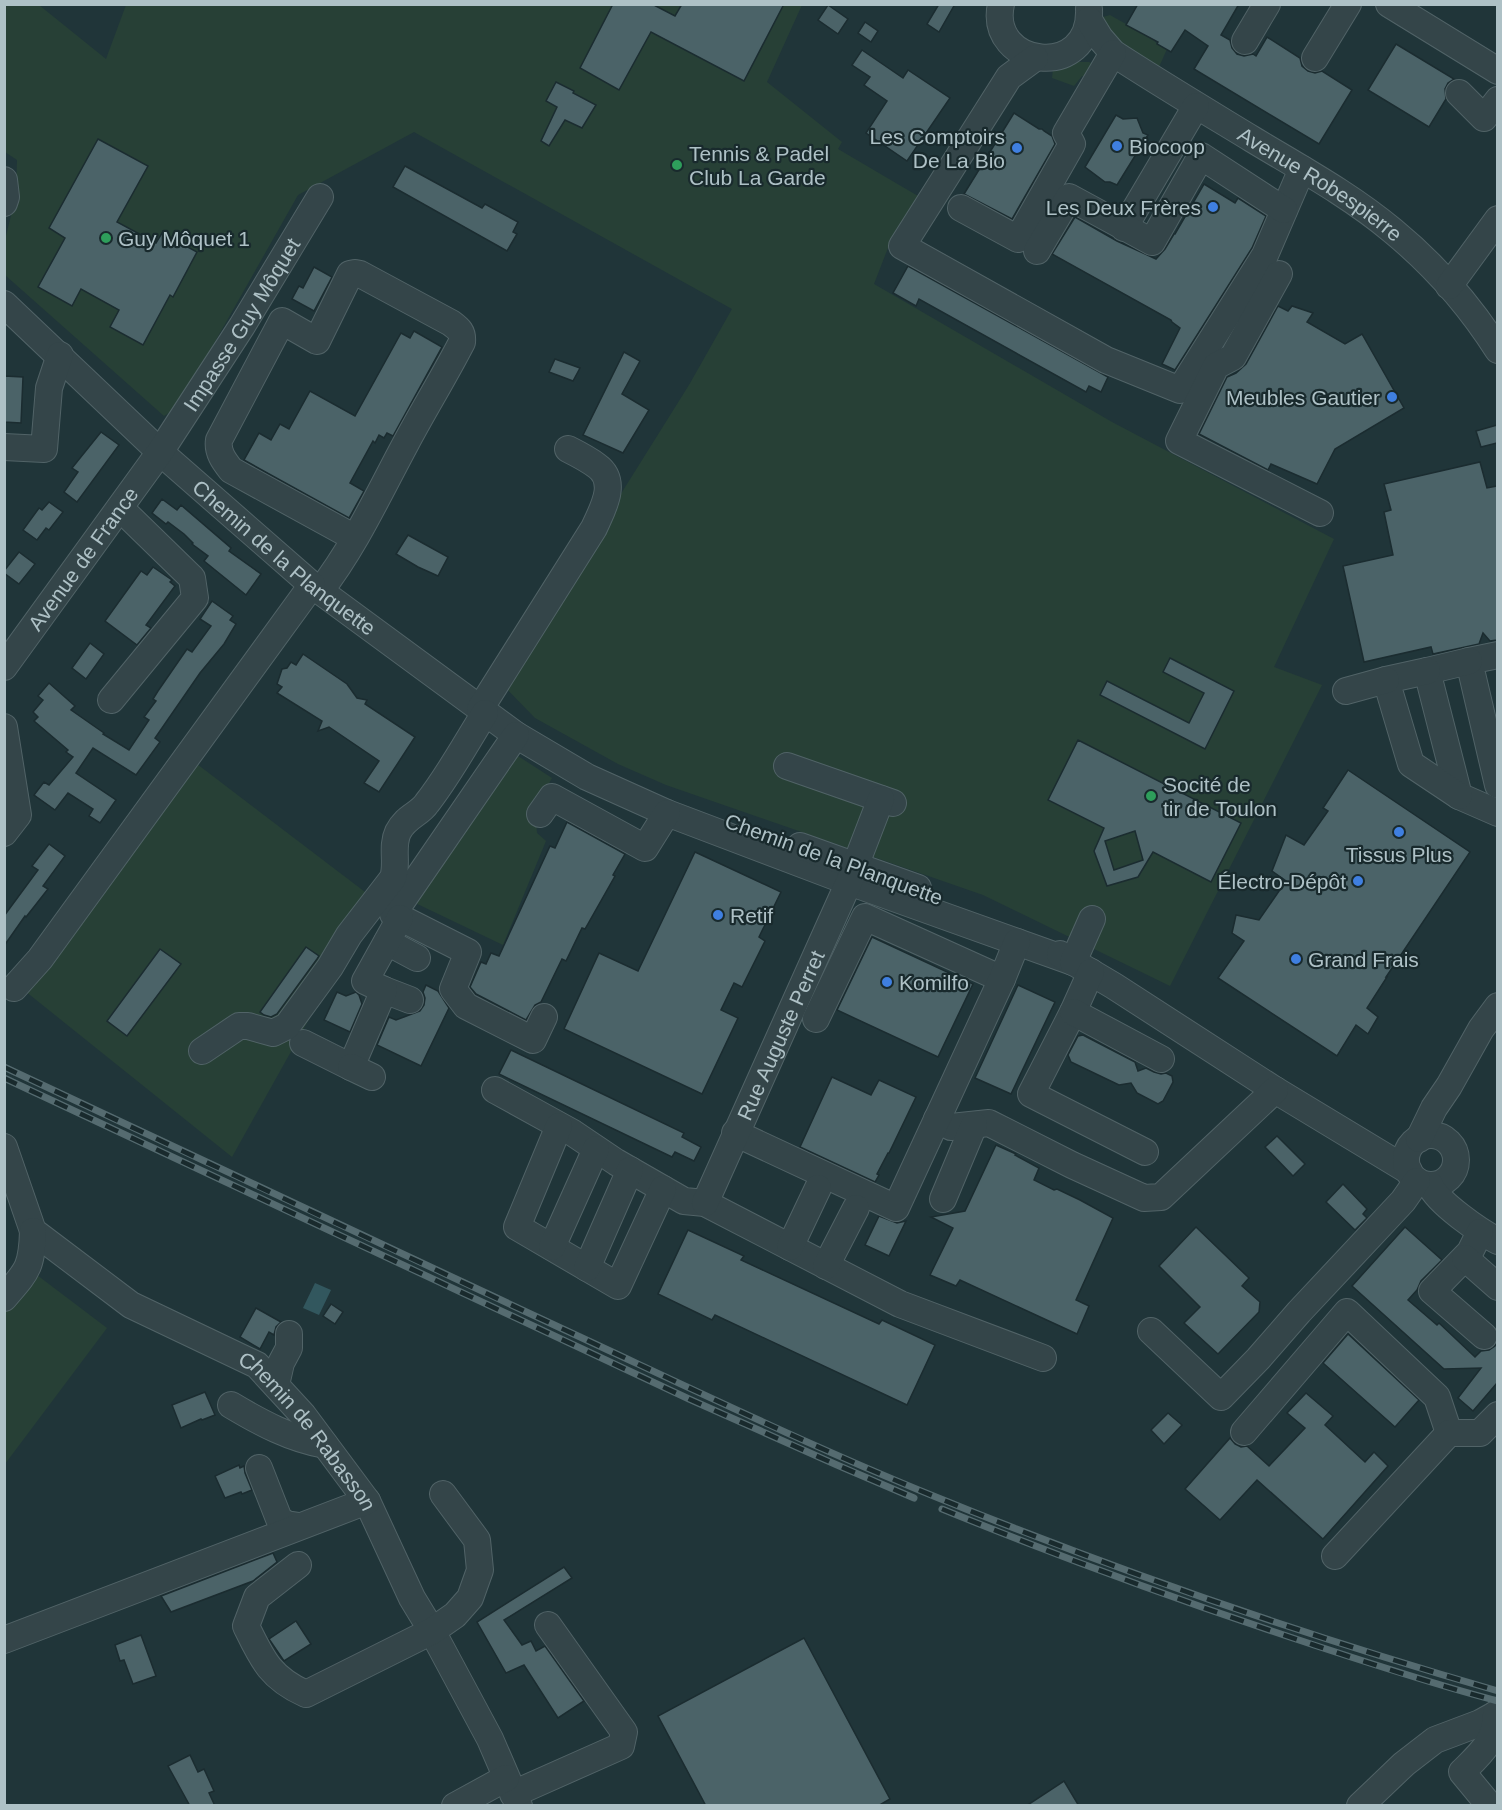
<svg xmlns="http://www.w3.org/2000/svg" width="1502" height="1810" font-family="Arial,sans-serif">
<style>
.green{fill:#274036}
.water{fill:#32575e}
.building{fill:#4b6368;stroke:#1b2c30;stroke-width:1.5;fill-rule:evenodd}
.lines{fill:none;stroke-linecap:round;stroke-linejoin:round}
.minor-casing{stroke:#516367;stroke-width:28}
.minor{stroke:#344549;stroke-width:26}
.rail-casing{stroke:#556b70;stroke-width:7}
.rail{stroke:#192a2d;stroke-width:4.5;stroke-dasharray:14;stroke-linecap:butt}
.shop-dot{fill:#3f7fe0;stroke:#192a2d;stroke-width:2}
.leisure-dot{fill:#2e9e5b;stroke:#192a2d;stroke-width:2}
.labels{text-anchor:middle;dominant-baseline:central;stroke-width:4.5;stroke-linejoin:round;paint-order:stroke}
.poi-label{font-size:21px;fill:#aec1c6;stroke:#192a2d;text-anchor:start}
.street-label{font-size:21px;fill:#aec1c6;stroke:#192a2d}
</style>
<rect width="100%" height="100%" fill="#203539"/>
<g class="green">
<polygon points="5,5 39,5 106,59 126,5 802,5 767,82 842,142 838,149 918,196 893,235 874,284 1112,422 1334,539 1274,667 1322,685 1170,986 983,895 666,785 618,764 535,718 502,684 689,385 732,309 414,132 298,195 178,407 164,416 5,275 5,240 16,195 17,160 5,152"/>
<polygon points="1110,15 1154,40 1157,44 1167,49 1159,67 1120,42 1103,24 1103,17"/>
<polygon points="1073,62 1089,62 1102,69 1090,81 1082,76 1074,86 1052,78 1053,69"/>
<polygon points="518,756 552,778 547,787 534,798 537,833 546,841 503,945 409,900"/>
<polygon points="197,764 369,895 317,1005 232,1157 25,991"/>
<polygon points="33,1272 107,1328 5,1464 4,1310"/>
</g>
<polygon class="water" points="315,1283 331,1290 319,1315 303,1308"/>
<g class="building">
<polygon points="613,4 652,4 675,16 682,4 784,4 744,81 651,32 619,90 580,68"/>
<polygon points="939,4 955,4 939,32 927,24"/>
<polygon points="1138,4 1239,4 1221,35 1230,40 1232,48 1237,54 1244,56 1253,54 1256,56 1267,37 1300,58 1302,66 1308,71 1315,73 1322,71 1352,90 1319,144 1194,69 1208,46 1185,30 1171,52 1157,44 1158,42 1126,25"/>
<polygon points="828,5 848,19 838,34 818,20"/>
<polygon points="865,22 878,31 871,42 858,33"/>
<polygon points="1396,44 1454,79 1448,83 1445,89 1446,99 1429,127 1368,90"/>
<polygon points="862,50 903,78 908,70 950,98 907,161 866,133 887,101 864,85 870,77 852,65"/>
<polygon points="556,82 574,91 573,93 596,105 582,128 565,120 549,146 541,141 557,107 546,101"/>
<polygon points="1014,113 1039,129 1042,129 1044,131 1052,136 1055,144 1012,219 964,194"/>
<polygon points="1116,115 1123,119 1137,118 1143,133 1148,135 1117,185 1110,182 1105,182 1085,167"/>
<polygon points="98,139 148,166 117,222 156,243 162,233 197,252 173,297 170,295 143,345 110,327 119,310 81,289 72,306 38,287 65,238 49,228"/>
<polygon points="405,166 482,208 485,204 518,222 513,232 517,234 507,251 393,187"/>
<polygon points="1204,184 1235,203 1238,198 1266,216 1252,248 1175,370 1162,364 1180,328 1172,322 1171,320 1052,254 1075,217 1117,241 1156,259 1165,249 1174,234 1175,234"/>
<polygon points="908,266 1108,377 1101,392 1089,386 1086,392 919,299 916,306 893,293"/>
<polygon points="314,267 332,277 314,311 292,299 299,286 303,288"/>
<polygon points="1278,306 1288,311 1292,306 1313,313 1307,322 1345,344 1362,334 1404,408 1335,449 1317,484 1271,464 1268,470 1199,434 1227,377 1236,373 1246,364"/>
<polygon points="414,331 442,347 393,436 387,433 384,438 379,435 375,443 373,441 350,483 364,491 349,518 244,460 259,433 271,440 280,424 289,429 310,391 355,416 401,333 410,338"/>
<polygon points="624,352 640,361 622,394 649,410 623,453 583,435"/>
<polygon points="555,359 580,368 573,381 549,372"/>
<polygon points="4,376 23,377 21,423 4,422"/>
<polygon points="1497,425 1497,443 1481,447 1476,431"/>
<polygon points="101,432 119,445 77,502 64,492 78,472 72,468"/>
<polygon points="1480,462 1487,488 1497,486 1497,640 1490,641 1483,633 1479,644 1433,654 1431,647 1364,662 1343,566 1393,555 1384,512 1391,510 1384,484"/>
<polygon points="162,499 177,510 181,505 231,548 229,551 261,574 246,595 204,561 208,556 192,544 193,543 184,534 168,522 166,524 152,513"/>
<polygon points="49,502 63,512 49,530 46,528 37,540 23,530 39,508 42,510"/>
<polygon points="408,535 448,557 438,576 418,567 396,554"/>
<polygon points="19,552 35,564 19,584 4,573 4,571"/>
<polygon points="153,567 172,580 170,582 175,586 146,625 151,628 137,645 105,621 141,571 147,575"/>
<polygon points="212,601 233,616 230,620 236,624 224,644 200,673 155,738 160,742 136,775 93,748 76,773 116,800 100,823 89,816 93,809 68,793 55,810 34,795 44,782 49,785 73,757 66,752 68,750 34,721 38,717 33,712 43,700 38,696 49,683 75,706 71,710 104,733 103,734 129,750 149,720 144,717 156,701 153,699 158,691 187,649 192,652 211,626 200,619"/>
<polygon points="90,643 104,654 86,679 72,668"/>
<polygon points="303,654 347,684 357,698 367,700 365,704 415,737 379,792 364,783 379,761 329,727 318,731 322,721 277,693 282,687 277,684 282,669 287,668 291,662 296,665"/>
<polygon points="1170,658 1234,691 1205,749 1100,695 1107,681 1189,723 1204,693 1163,672"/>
<path d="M1078,740L1241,823L1211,882L1153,852L1138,877L1107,886L1094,851L1104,828L1048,800ZM1135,831L1143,860L1114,870L1105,841Z"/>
<polygon points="1348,770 1470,852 1386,977 1387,977 1367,1008 1378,1017 1368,1034 1356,1025 1337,1056 1218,978 1244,941 1232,933 1236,915 1259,920 1286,881 1272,871 1286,835 1304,845 1328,811 1323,808"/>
<polygon points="567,822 625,854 613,875 615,876 585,929 582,928 566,961 562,959 541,1002 535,1005 526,1020 476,994 470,987 481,962 486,964 491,953 499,956 550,846 555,848"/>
<polygon points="49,844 65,856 43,886 48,889 26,917 25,916 4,946 4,916 38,870 32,866"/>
<polygon points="695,852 781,892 759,937 765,941 742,987 734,983 721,1010 738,1018 702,1094 564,1029 599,953 638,971"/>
<polygon points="872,937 973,984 938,1057 837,1010"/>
<polygon points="306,947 319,956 317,959 277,1014 271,1017 264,1015 260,1012"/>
<polygon points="160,949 181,964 127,1036 107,1021"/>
<polygon points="426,985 438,991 449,1008 421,1066 377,1045 389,1017 396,1020 420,1011 424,1005 425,998 423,992"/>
<polygon points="1018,985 1055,1002 1011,1094 975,1078"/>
<polygon points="337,992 346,996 356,992 359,995 362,1004 350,1032 324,1020"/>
<polygon points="1083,1035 1135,1062 1138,1071 1146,1068 1154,1072 1161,1074 1166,1073 1172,1076 1173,1082 1163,1101 1158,1104 1137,1093 1131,1083 1119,1085 1071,1062 1068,1055 1078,1036"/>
<polygon points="511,1050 684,1133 682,1137 701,1147 694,1161 675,1152 672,1157 499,1074"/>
<polygon points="832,1077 871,1095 879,1080 916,1097 889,1153 888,1153 877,1174 879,1175 875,1182 800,1147"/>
<polygon points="1277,1136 1305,1164 1293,1176 1265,1147"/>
<polygon points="996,1145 1016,1154 1015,1155 1039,1168 1034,1180 1054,1190 1057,1189 1080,1200 1113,1218 1076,1300 1089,1306 1077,1334 960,1280 956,1286 930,1275 953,1228 931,1217 965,1211"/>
<polygon points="1343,1184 1367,1209 1363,1214 1367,1218 1355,1230 1326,1202"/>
<polygon points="879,1216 897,1223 906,1221 889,1256 865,1245"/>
<polygon points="1196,1227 1249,1278 1242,1286 1260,1302 1259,1312 1218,1354 1184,1323 1200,1307 1159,1266"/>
<polygon points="1405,1227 1442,1260 1421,1281 1417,1290 1408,1300 1437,1325 1439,1323 1475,1357 1481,1351 1489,1350 1495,1346 1497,1342 1497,1383 1473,1411 1458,1398 1481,1368 1444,1369 1352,1286"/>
<polygon points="688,1230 744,1256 741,1260 879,1324 882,1320 935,1345 907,1405 715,1315 712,1320 658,1294"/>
<polygon points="331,1304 343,1312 335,1324 323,1316"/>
<polygon points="256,1308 281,1322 276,1327 274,1335 269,1332 260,1349 240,1337"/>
<polygon points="1348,1334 1419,1400 1395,1427 1323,1363"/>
<polygon points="205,1392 215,1415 202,1420 201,1419 181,1428 172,1405"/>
<polygon points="1306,1393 1333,1416 1325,1425 1365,1462 1374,1452 1388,1466 1323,1539 1257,1480 1220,1520 1185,1489 1230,1438 1235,1444 1241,1447 1247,1446 1269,1466 1305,1428 1287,1413"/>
<polygon points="1168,1413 1182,1425 1164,1444 1151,1430"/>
<polygon points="239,1465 240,1468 244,1466 245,1473 252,1490 242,1494 241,1492 225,1498 215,1476"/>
<polygon points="273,1553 277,1562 253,1581 171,1612 161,1596"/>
<polygon points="564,1567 572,1578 504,1620 522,1645 531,1641 536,1651 545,1646 584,1701 558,1718 524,1665 506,1673 477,1622"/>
<polygon points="296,1621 311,1644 284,1661 269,1639"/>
<polygon points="141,1635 156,1676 133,1684 124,1660 120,1661 115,1645"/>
<polygon points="804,1638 890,1799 878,1806 706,1806 658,1716"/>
<polygon points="190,1755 198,1772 204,1769 214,1791 209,1793 215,1806 190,1806 168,1766"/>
<polygon points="1064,1781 1079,1806 1026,1806"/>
</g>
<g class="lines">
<defs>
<g id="minor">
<path d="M1001,4C987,68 1092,81 1089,9"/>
<polyline points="1389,4 1498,71"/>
<path id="s1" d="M1089,20L1100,38L1113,53C1159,83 1206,111 1252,139C1300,168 1350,195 1393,231C1433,264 1470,306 1498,350"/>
<polyline points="1245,41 1267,4"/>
<polyline points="1035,58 1009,77 902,246 1106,360 1180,390 1265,255 1302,169"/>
<polyline points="1315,58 1348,4"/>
<polyline points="1459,93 1484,118 1498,100"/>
<polyline points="4,180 6,197 4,203"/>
<polyline points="961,208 1018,239 1072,144 1066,133 1113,53"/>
<polyline points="1124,228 1196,106"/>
<polyline points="1037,251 1069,197 1152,242 1201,156 1284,210"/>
<polyline points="1279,274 1233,357 1216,366 1179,441 1320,513"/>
<polyline points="1449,286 1498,219"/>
<path id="s2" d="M4,304L160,452L312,585L516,735L587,777L667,813L849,882L1073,962"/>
<polyline points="4,447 44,449 49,388 60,355"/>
<path d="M320,591C355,546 379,493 406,443C424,409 444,377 462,342C463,332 459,329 451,323L360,274L355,273L350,274L317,341L282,321L219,440C217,452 224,461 231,470L355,538"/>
<polyline points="1498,655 1469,661 1498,785"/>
<polyline points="1469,661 1427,671 1459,796 1498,813"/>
<path id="s3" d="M4,667L160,452L242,326L320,197"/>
<polyline points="1427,671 1386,680 1411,764 1459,796"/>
<polyline points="1346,691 1386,680"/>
<polyline points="111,700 195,598 192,578 120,508"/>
<path d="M480,709L594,528C602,510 619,482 597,466C588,459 578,454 568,449"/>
<polyline points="4,727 18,815 4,833"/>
<polyline points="516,735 393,914 468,952 453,989 466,1006 533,1040 544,1017"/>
<polyline points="787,766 893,803"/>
<polyline points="540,814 552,797 645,848 667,813"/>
<polyline points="800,846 918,888"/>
<polyline points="387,942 417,958"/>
<polyline points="1060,954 1114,986 1275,1090 1409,1171"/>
<polyline points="1073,962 1092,919"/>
<polyline points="1091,972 1073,1012 1031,1094 1145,1152"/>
<polyline points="14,988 40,959 312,585"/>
<polyline points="384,990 410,1000"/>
<polyline points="1073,1012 1161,1059"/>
<polyline points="816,1019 865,917 1002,979"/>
<polyline points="303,1043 351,1067 384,990 365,981 400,918"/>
<path d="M202,1051L239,1026H248L273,1033L287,1026L330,967L349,935L393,878C398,863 391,847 398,832C406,816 419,815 427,803C449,775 466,743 485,713"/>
<polyline points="351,1067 372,1077"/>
<polyline points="495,1090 573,1133 616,1162 684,1201 705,1203 900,1304 1043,1358"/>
<polyline points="937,1119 951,1127 989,1123 1072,1165 1144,1198 1161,1197 1275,1090"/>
<polyline points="559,1126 517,1227 618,1286 663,1189"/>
<polyline points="735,1133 896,1208 1002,979 1017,942"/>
<circle cx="1431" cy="1160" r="25"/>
<polyline points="1419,1139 1434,1108 1449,1086 1481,1029 1498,1006"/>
<path id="s4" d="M4,1147L33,1231L131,1305L257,1365L303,1415L367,1501L412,1598L432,1631L490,1739L519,1806"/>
<path d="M1430,1185C1438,1203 1480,1232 1498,1241"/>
<polyline points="943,1199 974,1125"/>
<path id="s5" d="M705,1203L849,882L881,799"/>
<polyline points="1480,1232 1470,1252 1432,1291 1484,1336"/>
<polyline points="552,1247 596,1149"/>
<polyline points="790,1247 818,1188"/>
<polyline points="1465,1258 1498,1287"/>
<polyline points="826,1266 856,1208"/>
<polyline points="587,1268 630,1170"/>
<path d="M4,1298C27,1271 32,1268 33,1231"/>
<polyline points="1151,1331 1221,1397 1258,1359 1299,1312 1403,1201 1417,1181"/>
<polyline points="276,1385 281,1363 289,1348 289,1334"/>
<path d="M231,1405C261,1423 291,1439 325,1445"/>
<polyline points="1244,1432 1347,1312 1437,1397 1449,1433"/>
<polyline points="259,1468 279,1519 286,1524 299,1526"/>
<polyline points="1335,1556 1449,1433 1480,1433 1498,1415"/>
<path d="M298,1565L257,1597L246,1626C262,1659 270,1678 306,1694L432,1631L455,1615L470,1598L480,1570L477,1540L443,1494"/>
<polyline points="4,1640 367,1501"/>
<polyline points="513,1794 621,1746 624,1732 548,1625"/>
<polyline points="455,1806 506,1778"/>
<polyline points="1360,1806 1404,1764 1435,1740 1480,1723 1498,1713"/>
<path d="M1490,1806L1462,1772C1480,1754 1496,1741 1496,1714"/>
</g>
</defs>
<use href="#minor" class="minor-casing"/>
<use href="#minor" class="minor"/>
<defs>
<g id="rail">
<path d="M4,1067C191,1155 378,1243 565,1330C688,1387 810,1446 936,1497C1120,1572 1307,1636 1498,1691"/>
<polyline points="4,1078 689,1399 837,1465 914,1498"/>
<path d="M942,1509C1065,1559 1189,1604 1314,1645C1375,1665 1436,1685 1498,1701"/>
</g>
</defs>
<use href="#rail" class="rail-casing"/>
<use href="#rail" class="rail"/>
</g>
<g class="shop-dot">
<circle cx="1117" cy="146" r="6"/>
<circle cx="1017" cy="148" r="6"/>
<circle cx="1213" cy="207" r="6"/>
<circle cx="1392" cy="397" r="6"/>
<circle cx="1399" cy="832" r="6"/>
<circle cx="1358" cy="881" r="6"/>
<circle cx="718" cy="915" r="6"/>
<circle cx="1296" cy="959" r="6"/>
<circle cx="887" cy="982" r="6"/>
</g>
<g class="leisure-dot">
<circle cx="677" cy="165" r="6"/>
<circle cx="106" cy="238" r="6"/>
<circle cx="1151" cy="796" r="6"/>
</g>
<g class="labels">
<g class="poi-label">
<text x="1005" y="136" text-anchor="end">Les Comptoirs<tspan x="1005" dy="24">De La Bio</tspan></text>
<text x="1129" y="146">Biocoop</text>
<text x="689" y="153">Tennis &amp; Padel<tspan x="689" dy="24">Club La Garde</tspan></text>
<text x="1201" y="207" text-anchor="end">Les Deux Frères</text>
<text x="118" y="238">Guy Môquet 1</text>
<text x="1380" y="397" text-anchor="end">Meubles Gautier</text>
<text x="1163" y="784">Socité de<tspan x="1163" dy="24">tir de Toulon</tspan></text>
<text x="1399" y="854" text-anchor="middle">Tissus Plus</text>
<text x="1346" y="881" text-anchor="end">Électro-Dépôt</text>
<text x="730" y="915">Retif</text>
<text x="1308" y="959">Grand Frais</text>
<text x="899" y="982">Komilfo</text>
</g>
<g class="street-label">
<text stroke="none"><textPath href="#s1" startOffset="286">Avenue Robespierre</textPath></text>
<text stroke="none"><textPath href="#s3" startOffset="417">Impasse Guy Môquet</textPath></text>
<text stroke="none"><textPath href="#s2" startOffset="378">Chemin de la Planquette</textPath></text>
<text stroke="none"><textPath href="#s3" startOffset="134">Avenue de France</textPath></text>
<text transform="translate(834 859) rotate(20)">Chemin de la Planquette</text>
<text stroke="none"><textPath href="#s5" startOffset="184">Rue Auguste Perret</textPath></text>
<text stroke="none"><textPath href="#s4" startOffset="434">Chemin de Rabasson</textPath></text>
</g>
</g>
<rect width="1502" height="1810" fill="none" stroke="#aec1c6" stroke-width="12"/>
</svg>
